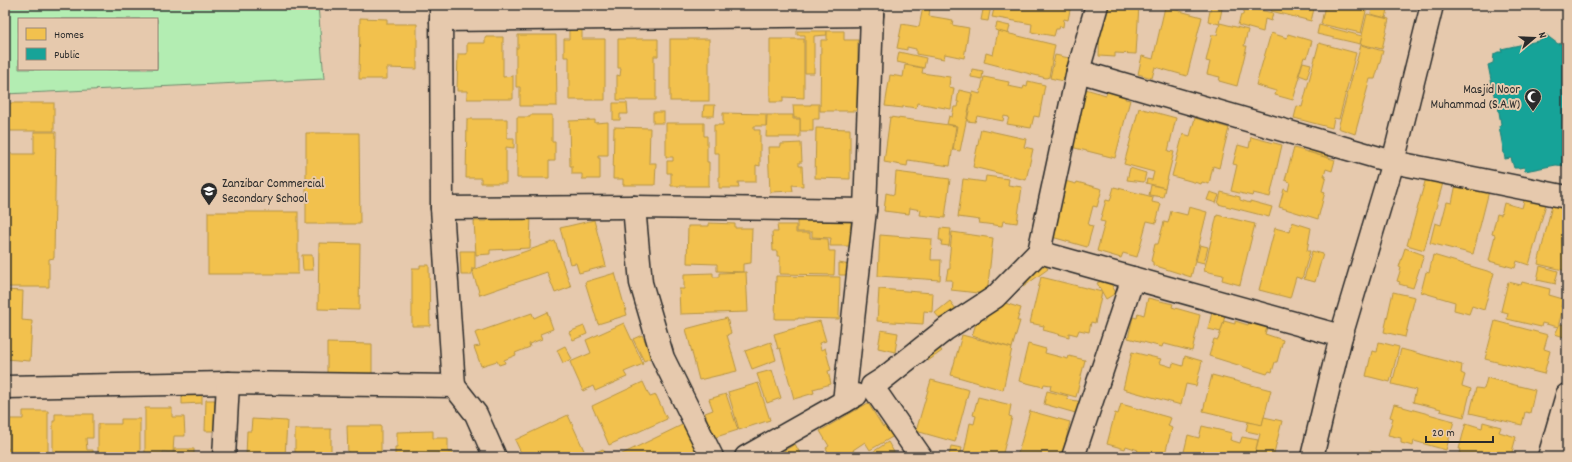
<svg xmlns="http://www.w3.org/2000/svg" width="1572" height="462" font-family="Dekko,sans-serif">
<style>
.pitch{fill:#b3edb2;stroke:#6f8c6e;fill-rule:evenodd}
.homes{fill:#f2c14e;stroke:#b69444}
.public{fill:#17a398;stroke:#1d7f77}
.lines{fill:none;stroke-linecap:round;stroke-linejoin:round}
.minor-casing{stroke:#2b2b2b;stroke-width:25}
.minor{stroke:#e6c9ad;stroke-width:22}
.labels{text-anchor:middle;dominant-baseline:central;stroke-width:4;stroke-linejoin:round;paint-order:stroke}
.poi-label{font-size:13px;fill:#2b2b2b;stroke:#e6c9ad;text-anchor:end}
</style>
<rect width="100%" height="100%" fill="#e6c9ad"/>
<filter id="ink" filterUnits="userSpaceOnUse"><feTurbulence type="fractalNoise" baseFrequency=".025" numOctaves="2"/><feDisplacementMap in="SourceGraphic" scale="8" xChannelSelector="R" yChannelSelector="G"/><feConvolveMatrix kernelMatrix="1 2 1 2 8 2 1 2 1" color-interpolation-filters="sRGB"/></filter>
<g filter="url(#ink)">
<path class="pitch" d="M5,5H318L324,79L5,94ZM19,19H157V69H19Z"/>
<g class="homes">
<polygon points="984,5 991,6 988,21 981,20"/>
<polygon points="995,5 1071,5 1068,20 1064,19 1063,27 1060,26 1059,29 1056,29 1054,36 1031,32 1032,24 992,17"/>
<polygon points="1100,5 1139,5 1136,54 1115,53 1115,57 1099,56"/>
<polygon points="1244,5 1263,5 1262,9"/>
<polygon points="1272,5 1315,5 1311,21 1271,11"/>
<polygon points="1325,5 1389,5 1386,18 1371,14 1372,9 1367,7 1361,33 1321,24"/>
<polygon points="1556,5 1567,5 1567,12"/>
<polygon points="1211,6 1222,9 1219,24 1208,21"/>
<polygon points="923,7 930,8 929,16 953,20 952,25 969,28 964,58 945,54 944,59 916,54 916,49 907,47 907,50 897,48 902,24 919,27"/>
<polygon points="1165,7 1202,17 1187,76 1155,67 1152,78 1138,74 1142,56 1153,59"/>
<polygon points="1245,7 1273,13 1271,21 1265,19 1263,32 1238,25 1241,15 1243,15"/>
<polygon points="1367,14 1389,19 1382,49 1360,44"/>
<polygon points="360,18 387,19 387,24 417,24 417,69 387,68 387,79 359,79"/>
<polygon points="997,23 1010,26 1008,34 995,30"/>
<polygon points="1220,23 1248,30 1244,46 1247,46 1237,86 1219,81 1220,77 1207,74 1210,62 1206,61 1212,35 1217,35"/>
<polygon points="1319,25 1362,36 1360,44 1317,34"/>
<polygon points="569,27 582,27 582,39 605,39 605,100 569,100 569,57 564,57 564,39 569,39"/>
<polygon points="797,31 827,31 827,35 814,36 814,73 805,73 805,35 797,35"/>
<polygon points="827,31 844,31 844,40 858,40 857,111 820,111 821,40 827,40"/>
<polygon points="998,31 1055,45 1049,77 1046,78 984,62 986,53 993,55"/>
<polygon points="1271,33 1287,38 1288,34 1312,41 1307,58 1304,57 1298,76 1300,77 1293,100 1275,95 1276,91 1256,85"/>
<polygon points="518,35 556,35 557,106 520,106 520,87 516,87 516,48 518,48"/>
<polygon points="485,37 503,37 503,77 513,76 513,99 467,99 467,91 457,91 458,54 467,54 467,43 485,43"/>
<polygon points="618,39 658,39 658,56 654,56 654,81 656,81 656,100 617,100 617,75 620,76 621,68 618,68"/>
<rect x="670" y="39" width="39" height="62"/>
<polygon points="770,39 804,39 804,98 783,97 783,102 770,102"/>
<polygon points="1319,43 1356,53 1339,119 1334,118 1332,128 1294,118 1297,106 1302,107"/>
<polygon points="1361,45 1383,51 1375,79 1370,79 1355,134 1338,128"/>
<polygon points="899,52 926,58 924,68 897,62"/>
<polygon points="1055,55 1069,58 1063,81 1050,78"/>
<polygon points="1303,62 1311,64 1307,78 1299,75"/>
<polygon points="905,65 923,68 922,73 950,77 949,87 954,88 951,109 917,103 916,108 903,106 903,108 885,106 890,75 903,77"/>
<polygon points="972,69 983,71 982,79 971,77"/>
<polygon points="984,77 1009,82 1008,86 1023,89 1024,86 1027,87 1028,81 1045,85 1039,117 1034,116 1031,128 1007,124 1009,117 1004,116 1003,121 977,116 975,122 967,121 973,92 980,94"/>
<polygon points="1108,87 1127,92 1125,99 1130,100 1115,158 1067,146 1082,88 1106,95"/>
<polygon points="959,90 972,93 960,151 953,150 957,126 947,124 949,116 952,117 954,107 958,107 959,102 957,102"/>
<rect x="5" y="103" width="49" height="28"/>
<polygon points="613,103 627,103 628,114 620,114 620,120 613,120"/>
<polygon points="811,104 819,104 819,119 813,119 813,131 800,131 800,118 794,118 793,105 811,105"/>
<polygon points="704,105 715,105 714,116 703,116"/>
<polygon points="1139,108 1176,118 1168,151 1174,152 1165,188 1146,183 1147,179 1152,180 1154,172 1124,164"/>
<rect x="653" y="112" width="11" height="11"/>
<polygon points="723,113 766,114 766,126 754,126 754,130 760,130 760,166 756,165 756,182 738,182 739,188 719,188 719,153 714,153 714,125 723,125"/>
<polygon points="530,115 552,115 552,142 555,142 555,161 549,161 549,178 517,178 517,117 530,117"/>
<polygon points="767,115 793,115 793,119 800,119 800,137 766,137"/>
<polygon points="890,117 956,126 950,166 908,160 907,166 884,162"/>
<polygon points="1195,118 1229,128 1219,168 1213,166 1209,184 1202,182 1201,184 1172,176 1183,134 1190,136"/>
<polygon points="467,119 507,119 507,138 514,138 514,148 506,147 506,183 481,183 481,178 466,178"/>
<polygon points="595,120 595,123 608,122 608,155 598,155 598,158 600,158 600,179 582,179 582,174 572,174 572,166 570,166 569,121"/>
<polygon points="666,123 704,123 704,136 707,136 707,162 709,162 709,186 671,186 671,173 667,173 667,161 673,161 673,157 666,157"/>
<polygon points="614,127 650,128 649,163 656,163 655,185 623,185 623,179 613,179"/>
<polygon points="816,128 850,129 850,179 815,178"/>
<polygon points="981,129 1026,139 1024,147 1033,149 1026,180 973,167"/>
<polygon points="34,132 56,132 54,258 49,259 49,287 5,287 5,154 34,154"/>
<polygon points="306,133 359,133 360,224 306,224"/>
<polygon points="1251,137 1282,145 1270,197 1253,193 1252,196 1231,191 1237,165 1233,164 1238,145 1249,148"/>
<polygon points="1311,140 1331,146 1328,158 1308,152"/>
<polygon points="801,143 802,162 799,162 799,166 802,166 803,186 792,185 793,191 770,192 768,147 781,147 781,144"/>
<polygon points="1294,148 1335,160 1332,171 1326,169 1324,176 1326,176 1322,191 1325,192 1318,219 1279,207 1284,189 1288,191 1290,182 1285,180"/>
<polygon points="1130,168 1146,173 1144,182 1127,180"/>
<polygon points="896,172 950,179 945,218 920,215 921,210 910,208 909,214 884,211 886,193 894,195"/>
<polygon points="986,176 1009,179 1008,185 1022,187 1017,223 1003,221 1002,226 979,223 980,220 958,217 963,179 985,182"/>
<polygon points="1426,178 1443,183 1424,250 1407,245"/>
<polygon points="1065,181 1076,184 1077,182 1102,189 1097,207 1093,206 1088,225 1093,226 1087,247 1052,237"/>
<polygon points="1456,184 1489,191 1473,254 1430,243 1435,223 1441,225 1447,202 1452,203"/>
<polygon points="1151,185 1165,188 1163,197 1149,195"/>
<polygon points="1114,187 1153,197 1152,202 1161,204 1156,223 1147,221 1137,257 1123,253 1121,258 1097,251 1105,222 1100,221 1106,200 1110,201"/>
<polygon points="1210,192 1219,195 1216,203 1207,200"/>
<polygon points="1221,192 1240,197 1240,200 1250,203 1250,201 1272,207 1269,217 1218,204"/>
<polygon points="1525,197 1546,204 1529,265 1517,261 1515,268 1489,261 1495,235 1492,234 1497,214 1501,215 1504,203 1522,208"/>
<polygon points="1552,205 1567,208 1567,271 1538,264"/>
<polygon points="1189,207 1207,212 1191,277 1153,265 1153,262 1151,261 1155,244 1158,244 1164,222 1168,223 1171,211 1187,215"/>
<rect x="208" y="212" width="90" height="62"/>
<polygon points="531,215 530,248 490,250 490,254 476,255 474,221 487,221 487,217"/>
<polygon points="1217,215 1255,224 1240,285 1222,280 1223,275 1204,271"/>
<polygon points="797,219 851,221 850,232 856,232 855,246 830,246 831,238 812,237 812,232 797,232"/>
<polygon points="594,220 606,266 579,273 576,263 570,264 560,228"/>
<polygon points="1292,222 1311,228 1307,251 1310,251 1302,279 1296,277 1290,298 1259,290 1275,228 1290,232"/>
<polygon points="709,223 735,224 735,228 752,228 751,263 743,264 743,272 717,271 717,264 687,263 688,226 709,226"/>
<polygon points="777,225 796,225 796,233 810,233 810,238 828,239 829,251 835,251 834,275 780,274 780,256 777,256 777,251 773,251 772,232 778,232"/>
<polygon points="940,228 951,229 949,246 941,245 942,240 939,240"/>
<polygon points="952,232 993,238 987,294 951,290 952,280 946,280 948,269 950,269 950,262 949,261"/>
<polygon points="880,235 932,239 931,260 941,260 940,280 878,276"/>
<polygon points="555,241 571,287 555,293 547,272 480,295 472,270"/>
<polygon points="319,243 360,244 359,310 318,309"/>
<polygon points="1200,245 1208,247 1204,263 1196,261"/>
<polygon points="1405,248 1424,255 1413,288 1399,284 1400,282 1397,281 1401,268 1399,267"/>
<polygon points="460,251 475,251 475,268 472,268 471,275 461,275"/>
<polygon points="1312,251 1323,254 1315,282 1304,279"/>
<polygon points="302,255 312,255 313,270 303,270"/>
<polygon points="1433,255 1494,273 1484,310 1472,306 1469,314 1454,310 1455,302 1421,292 1426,272 1429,273"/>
<polygon points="1042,261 1048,269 1023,287 1018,278"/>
<polygon points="839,263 850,265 850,275 839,275"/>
<polygon points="420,265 429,265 430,326 412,326 412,268 420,268"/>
<polygon points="1540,266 1558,271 1555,283 1556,284 1537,280"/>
<polygon points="746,272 748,312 680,314 679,289 684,289 684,274 713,273 713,277 719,277 719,273"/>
<polygon points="615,273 627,315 598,324 585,282"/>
<polygon points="776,276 840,277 839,319 798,318 798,319 775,319"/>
<polygon points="1041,277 1102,292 1095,323 1091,322 1089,332 1079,330 1077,335 1069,333 1069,337 1043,330 1044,326 1030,323"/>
<polygon points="1108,278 1116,293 1106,299 1097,283"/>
<polygon points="1508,282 1521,285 1522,282 1550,289 1549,295 1563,299 1561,307 1563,308 1558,327 1542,323 1541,327 1507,319 1508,313 1501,311"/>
<polygon points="879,289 933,293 932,312 924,311 923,324 877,321"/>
<polygon points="5,290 23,291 22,320 32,321 30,361 5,359"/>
<polygon points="1393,292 1415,297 1405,337 1384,332"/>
<polygon points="1148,298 1173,304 1172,307 1175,308 1200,315 1192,351 1165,344 1163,344 1162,347 1128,338 1133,317 1137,318 1138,313 1144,315"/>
<polygon points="950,301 956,309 941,320 935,313"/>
<polygon points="998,301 1021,308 1017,321 1020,321 1012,348 972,336 978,317 986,320 990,308 995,310"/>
<polygon points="1213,308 1226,311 1221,332 1208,329"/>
<polygon points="547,312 553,329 540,334 542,339 529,344 530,347 515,353 516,355 504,360 505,363 499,365 497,361 481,366 474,347 480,346 475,333 532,313 534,318"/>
<polygon points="727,318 731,333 727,335 737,371 699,380 686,329"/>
<polygon points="1250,318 1268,324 1265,334 1283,340 1277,362 1275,362 1272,372 1269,371 1267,374 1209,356 1214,339 1218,340 1224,321 1235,324 1235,321 1248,325"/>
<polygon points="820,321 826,341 819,343 821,350 825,348 831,370 828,371 831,384 813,389 814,393 794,399 780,348 778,349 774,334"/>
<polygon points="1495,321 1548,335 1544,349 1550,351 1544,374 1485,359"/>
<polygon points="1566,322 1567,338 1555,334 1560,324 1565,325"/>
<polygon points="624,323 643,364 624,372 627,377 595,391 593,386 583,391 570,362 591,353 586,340"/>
<polygon points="584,326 587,334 573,340 569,332"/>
<polygon points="881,330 898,333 895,352 878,348"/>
<polygon points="642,335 653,357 644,361 633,339"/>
<polygon points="962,335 1012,348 1003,390 951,375"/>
<polygon points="771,342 776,360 752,369 745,351"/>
<polygon points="1379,342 1399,347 1390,382 1366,376 1372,351 1377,352"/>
<polygon points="327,343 372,344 372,376 327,376"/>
<polygon points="936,344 942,351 928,361 923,353"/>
<polygon points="1028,344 1046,349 1045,353 1068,359 1069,356 1085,360 1076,397 1050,390 1051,385 1044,384 1043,387 1019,381"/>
<polygon points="565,346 572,359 563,363 557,350"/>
<polygon points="1401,349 1462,365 1461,373 1465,375 1462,386 1471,389 1464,417 1440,411 1441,409 1413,402 1416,390 1392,384"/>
<polygon points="1132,352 1161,359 1159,363 1172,367 1173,363 1183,366 1185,356 1202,361 1196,386 1186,384 1181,405 1123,389"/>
<polygon points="772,370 781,398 767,403 757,374"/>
<polygon points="1212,375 1271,390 1262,425 1203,411"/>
<polygon points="1487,378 1535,390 1530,413 1525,412 1522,425 1470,413 1476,388 1484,389"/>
<polygon points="931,380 969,390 955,442 916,431"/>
<polygon points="643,382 650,397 656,395 667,419 609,445 592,406"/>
<polygon points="758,383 770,420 739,430 728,392"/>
<polygon points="1047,391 1068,396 1067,399 1082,402 1079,414 1044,404"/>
<polygon points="726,394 738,430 713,438 705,413 713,410 709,399"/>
<polygon points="182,395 202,395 202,403 182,404"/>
<polygon points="978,397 1011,405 1009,416 1012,417 1002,457 983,456 983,457 963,457 970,423 974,424 976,416 973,415"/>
<polygon points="206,400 215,400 214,431 205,431"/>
<polygon points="868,403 883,427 892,421 899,433 870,450 865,442 853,450 854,452 846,457 831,457 826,448 829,446 820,431"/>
<polygon points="1121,404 1171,418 1168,426 1172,428 1164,457 1156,457 1137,452 1138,450 1126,446 1125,449 1107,444 1115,413 1118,414"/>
<polygon points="1394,404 1403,406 1403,407 1454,421 1446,450 1414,441 1413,446 1401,443 1401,438 1388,435 1393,418 1390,417"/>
<polygon points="145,408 172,408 172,417 184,417 185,436 174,436 173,453 163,452 163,455 145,455"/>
<polygon points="23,411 48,411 48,457 5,457 5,449 9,449 9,419 23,419"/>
<polygon points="1030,411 1070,422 1062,457 1017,457"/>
<polygon points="55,414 93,414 93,438 86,438 87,450 93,450 93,457 53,457 53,421 55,421"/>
<polygon points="568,415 587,457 541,457 541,455 537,457 523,457 515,440"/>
<polygon points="1264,417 1282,421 1273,457 1254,457 1260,434 1246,431 1248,422 1262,425"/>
<polygon points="121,419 140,419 140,457 98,457 98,424 121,424"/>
<polygon points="252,419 287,421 285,457 246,457 247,431 251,431"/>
<polygon points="1483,422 1501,427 1499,432 1516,437 1512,452 1523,455 1522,457 1459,457 1461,449 1459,449 1466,423 1482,428"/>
<polygon points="684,424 700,457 618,457 618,456"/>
<polygon points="347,426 381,426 381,457 348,457"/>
<polygon points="1202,426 1232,433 1230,440 1240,443 1242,437 1258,440 1254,457 1188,457 1183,456 1188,435 1199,438"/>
<polygon points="295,429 331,429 331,457 297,457 297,455 295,455"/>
<polygon points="433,431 433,438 448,438 448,452 453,452 453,457 395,457 395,447 397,447 397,432"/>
<polygon points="888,442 897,457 865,457"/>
<polygon points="795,444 802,457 774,457"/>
<polygon points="951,446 962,448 960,457 949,456"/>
<polygon points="174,449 194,449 194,456 208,456 208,457 158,457 174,456"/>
<polygon points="603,449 607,457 599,457 596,452"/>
<polygon points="1369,451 1396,457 1368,457"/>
</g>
<polygon class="public" points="1546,35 1558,44 1567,42 1567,166 1556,165 1525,171 1524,167 1519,168 1514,168 1511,158 1505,159 1499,126 1501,124 1497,100 1495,100 1488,65 1493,63 1494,54 1498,52 1502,52 1501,49 1538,41"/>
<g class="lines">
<defs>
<g id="minor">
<polyline points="441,6 442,208 454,386"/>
<polyline points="441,20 872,15 872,5"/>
<polyline points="1078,71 1393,162 1567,197"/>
<polyline points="634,207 641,283 663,358 712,457"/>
<polyline points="442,208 634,207 865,210"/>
<polyline points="1039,252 1341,336"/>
<polyline points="5,387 228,383 454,386 476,414 495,457"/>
<polyline points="844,402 865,210 872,15"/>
<polyline points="224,457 228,383"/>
<polyline points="746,457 856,395"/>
<polyline points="921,457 872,386 883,379 946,329 995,297 1039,252 1078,71 1097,5"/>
<polyline points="1073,457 1133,278"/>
<polyline points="1312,457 1341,336 1393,162 1432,5"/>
<polyline points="1549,457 1567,395"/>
</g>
</defs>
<use href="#minor" class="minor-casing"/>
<use href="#minor" class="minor"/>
</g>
</g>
<defs>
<symbol id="mosque-pin" viewBox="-11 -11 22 30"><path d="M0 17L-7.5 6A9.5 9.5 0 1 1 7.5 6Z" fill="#2b2b2b" stroke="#e6c9ad"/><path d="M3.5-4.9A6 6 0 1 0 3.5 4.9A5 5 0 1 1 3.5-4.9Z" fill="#fff"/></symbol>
<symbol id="school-pin" viewBox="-11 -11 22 30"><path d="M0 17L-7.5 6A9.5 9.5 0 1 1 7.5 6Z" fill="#2b2b2b" stroke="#e6c9ad"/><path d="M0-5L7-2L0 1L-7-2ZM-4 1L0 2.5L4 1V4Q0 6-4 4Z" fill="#fff"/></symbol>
</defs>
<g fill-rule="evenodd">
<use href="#mosque-pin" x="1523" y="87" width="20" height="27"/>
<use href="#school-pin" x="199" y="181" width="20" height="27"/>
</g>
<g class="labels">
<g class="poi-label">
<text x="1520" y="90">Masjid Noor<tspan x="1520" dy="15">Muhammad (S.A.W)</tspan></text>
<text x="222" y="184" text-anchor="start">Zanzibar Commercial<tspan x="222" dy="15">Secondary School</tspan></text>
</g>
</g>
<rect width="1572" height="462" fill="none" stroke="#e6c9ad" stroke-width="20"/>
<rect x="10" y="10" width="1552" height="442" fill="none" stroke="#2b2b2b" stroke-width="1.5" filter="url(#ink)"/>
<rect x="18" y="18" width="140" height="52" fill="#e6c9ad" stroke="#9b8a79"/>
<rect x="26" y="28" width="20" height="12" fill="#f2c14e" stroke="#9b8a79"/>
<text x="54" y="38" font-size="12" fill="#2b2b2b">Homes</text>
<rect x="26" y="48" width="20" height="12" fill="#17a398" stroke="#9b8a79"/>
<text x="54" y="58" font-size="12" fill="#2b2b2b">Public</text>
<g transform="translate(1534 38) rotate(71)" stroke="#e6c9ad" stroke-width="3" paint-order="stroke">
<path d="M0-3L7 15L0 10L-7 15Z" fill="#2b2b2b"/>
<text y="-6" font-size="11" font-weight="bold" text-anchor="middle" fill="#2b2b2b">N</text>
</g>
<path d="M1426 436v6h67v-6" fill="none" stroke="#2b2b2b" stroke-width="2"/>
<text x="1432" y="436" font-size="12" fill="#2b2b2b" stroke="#e6c9ad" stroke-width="3" paint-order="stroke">20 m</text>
</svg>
